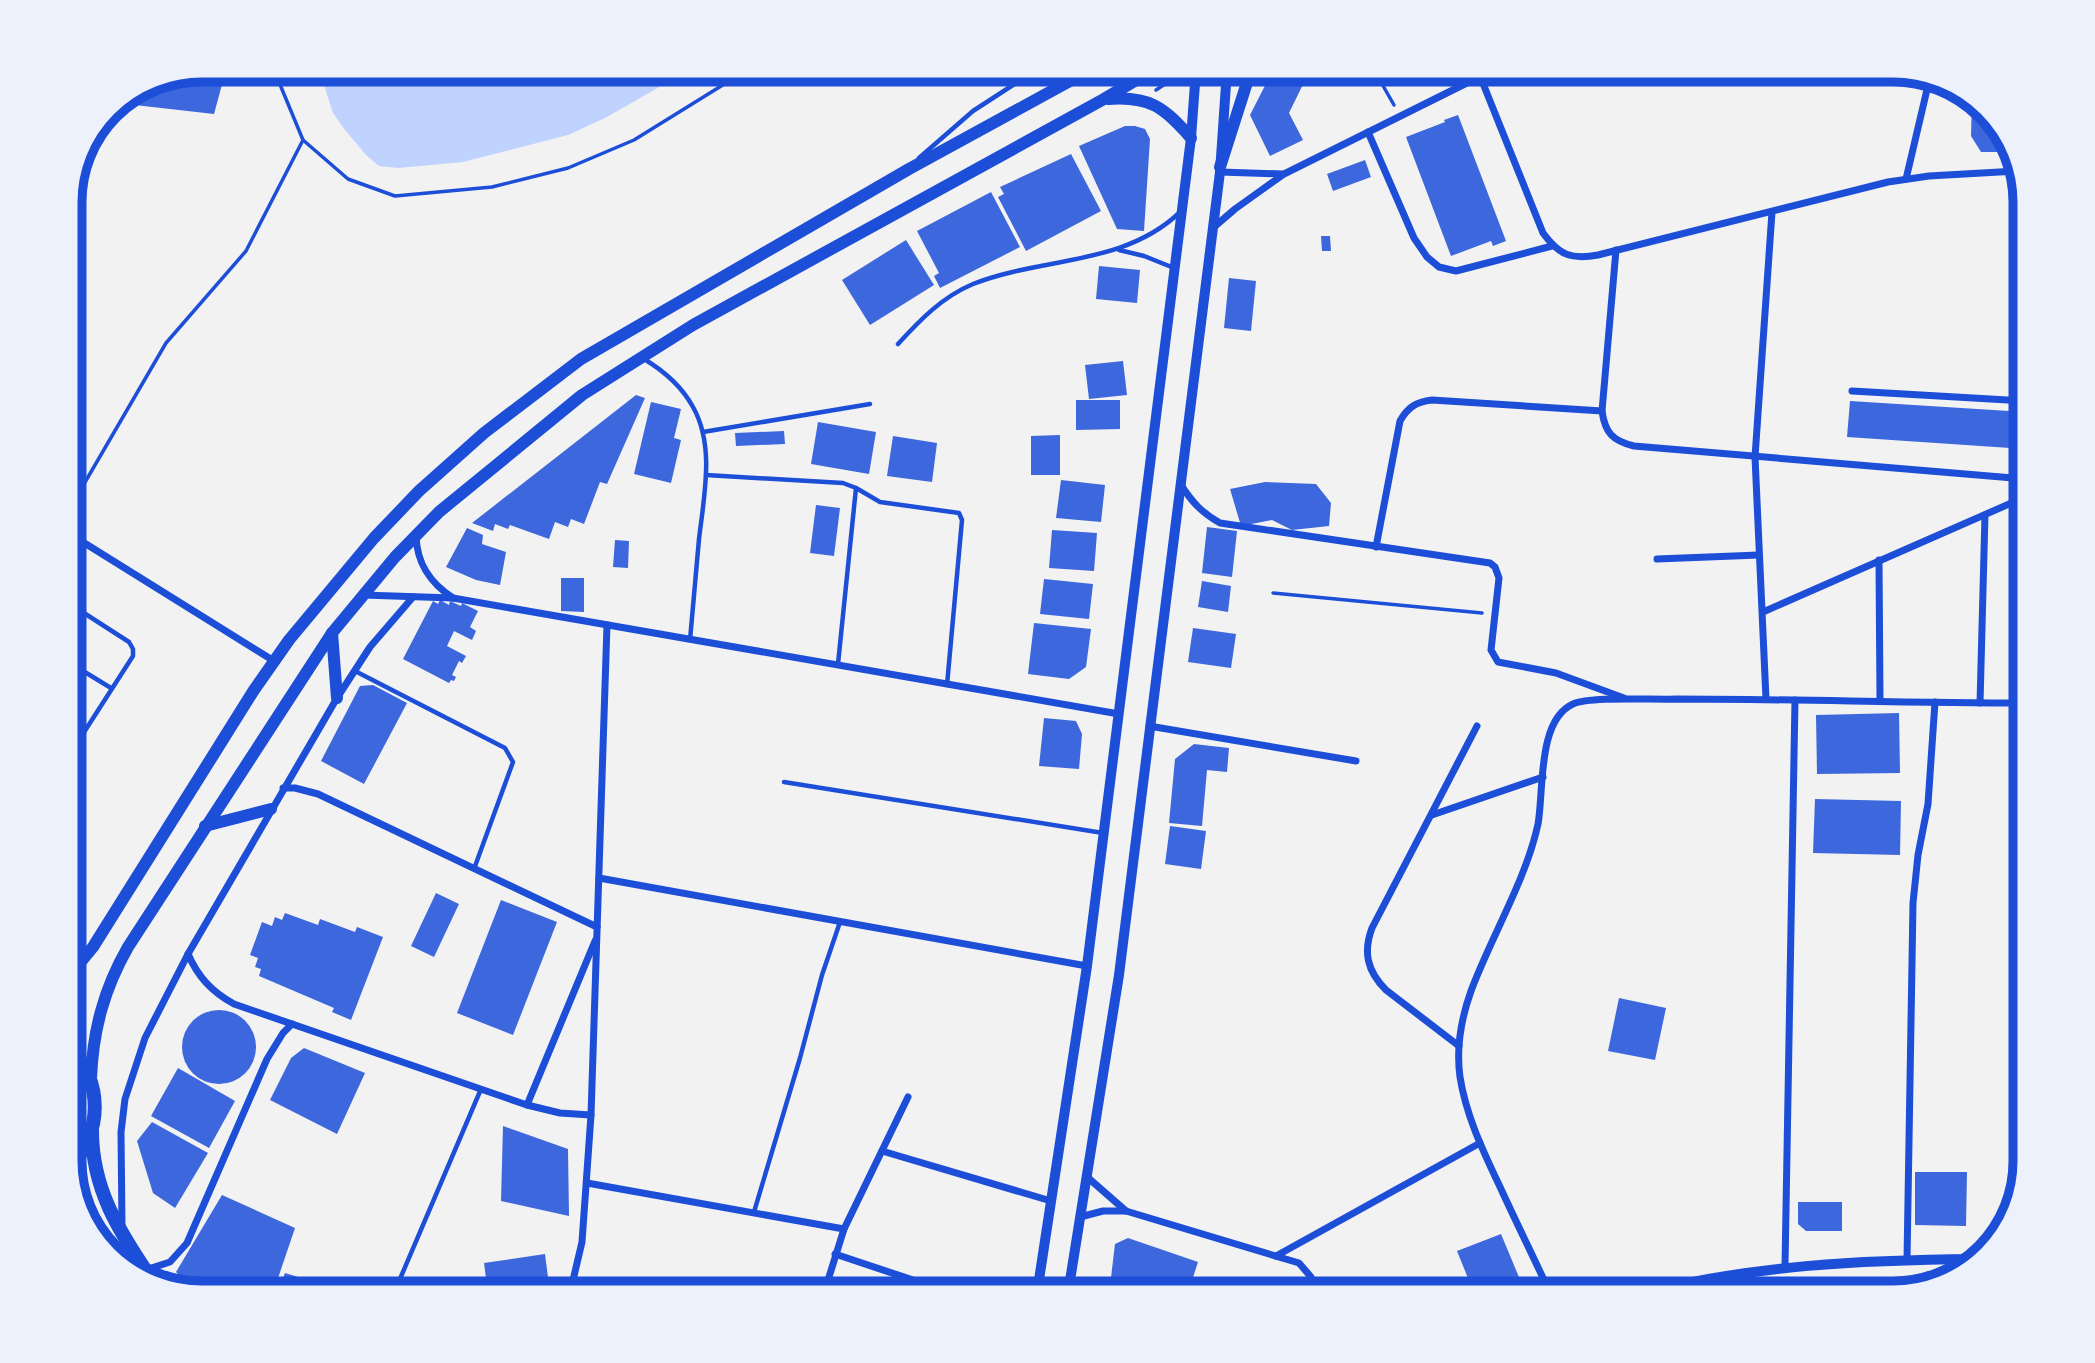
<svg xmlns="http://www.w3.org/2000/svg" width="2095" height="1363" font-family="Helvetica,sans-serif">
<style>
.water{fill:#bfd3fe}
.building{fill:#3d67dc}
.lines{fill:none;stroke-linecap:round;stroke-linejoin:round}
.path{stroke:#1d4ed8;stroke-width:3.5}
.service{stroke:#1d4ed8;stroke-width:4.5}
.minor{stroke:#1d4ed8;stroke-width:7}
.tertiary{stroke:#1d4ed8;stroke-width:10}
.secondary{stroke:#1d4ed8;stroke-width:12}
.primary{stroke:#1d4ed8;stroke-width:14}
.rim{fill:none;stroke:#1d4ed8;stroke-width:9}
</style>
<rect width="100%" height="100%" fill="#f2f2f2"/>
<polygon class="water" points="319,70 689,70 607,117 568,135 463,162 398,168 379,166 366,155 345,130 333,113"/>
<g class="building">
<polygon points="1273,70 1310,70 1289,113 1303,140 1270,156 1250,115"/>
<polygon points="195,71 224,77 214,114 117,103 152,80"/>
<polygon points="1972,98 2007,136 2012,152 1981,152 1971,136"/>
<polygon points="1458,115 1506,241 1493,246 1491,241 1451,256 1406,137 1445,122 1444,120"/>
<polygon points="1125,126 1135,126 1145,129 1150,139 1144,231 1117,229 1079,146"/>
<polygon points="1071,154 1101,211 1026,251 998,197 1004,194 1000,187"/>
<polygon points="1365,160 1371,177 1333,191 1327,174"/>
<polygon points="2011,182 2020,182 2025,202 2025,231 2013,231"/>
<polygon points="991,192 1020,247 940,288 934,276 939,273 917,231"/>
<polygon points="1321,236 1330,236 1331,251 1322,251"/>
<polygon points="906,240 934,285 870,325 842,280"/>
<polygon points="1099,266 1140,270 1137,303 1096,299"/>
<polygon points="1229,278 1256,281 1251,331 1224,328"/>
<polygon points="1123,361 1127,395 1089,399 1085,365"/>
<polygon points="636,395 645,398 607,484 600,482 584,524 571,519 568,527 555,522 549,539 510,525 508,529 495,524 493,531 472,523"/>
<polygon points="1076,400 1120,400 1120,429 1076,430"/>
<polygon points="1850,401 2025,412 2025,449 1847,437"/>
<polygon points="651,402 681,409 674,438 681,440 671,483 634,474"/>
<polygon points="818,422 876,432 869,474 811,464"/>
<polygon points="784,431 785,444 736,446 735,433"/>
<polygon points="1060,435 1060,475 1031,475 1031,436"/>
<polygon points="893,436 937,443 932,482 887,476"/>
<polygon points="1061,480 1105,485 1101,522 1056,518"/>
<polygon points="1265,482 1316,484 1331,503 1329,526 1292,530 1272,520 1241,526 1230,489"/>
<polygon points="816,505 840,508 834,556 810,553"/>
<polygon points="1207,527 1237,531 1232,577 1202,573"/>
<polygon points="467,528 483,535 482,544 506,552 500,585 476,580 446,567"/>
<polygon points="1052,530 1097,533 1094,571 1049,568"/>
<polygon points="615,540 629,541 628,568 613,567"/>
<polygon points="561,578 584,578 584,612 561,611"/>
<polygon points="1044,579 1093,584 1089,619 1040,614"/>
<polygon points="1202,581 1231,586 1228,612 1198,607"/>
<polygon points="440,600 449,605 450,601 461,606 462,603 478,611 470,627 476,631 472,640 454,631 447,646 466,656 462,663 459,661 452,675 456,677 454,681 451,680 449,683 403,659 433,601 438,604"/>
<polygon points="1034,623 1091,629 1086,667 1069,679 1028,674"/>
<polygon points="1193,628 1236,634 1231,668 1188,662"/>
<polygon points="373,685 407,703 364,784 321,761 360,686"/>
<polygon points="1899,713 1900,773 1817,774 1816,715"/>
<polygon points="1044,718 1076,721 1082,734 1079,769 1039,766"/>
<polygon points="1194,744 1229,748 1227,772 1207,770 1202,826 1169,823 1175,759"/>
<polygon points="1815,799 1901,801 1900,855 1813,853"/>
<polygon points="1170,826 1206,831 1201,869 1165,864"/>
<polygon points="436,893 459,904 434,957 411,946"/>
<polygon points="501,900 557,922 513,1035 457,1013"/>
<polygon points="285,913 318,925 320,919 355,932 357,927 383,937 351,1020 332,1012 334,1008 259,976 261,969 255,967 258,958 250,955 262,922 272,926 275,917 282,920"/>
<polygon points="1619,998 1666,1008 1655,1060 1608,1051"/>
<circle cx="219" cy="1047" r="37"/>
<polygon points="304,1048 365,1073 337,1134 270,1100 291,1058"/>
<polygon points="178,1068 235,1101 209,1148 151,1116"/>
<polygon points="152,1122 208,1153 175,1208 153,1193 137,1141"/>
<polygon points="503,1126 568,1149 569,1216 501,1201"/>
<polygon points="1915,1172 1967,1172 1966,1226 1915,1225"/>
<polygon points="222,1195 295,1228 273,1293 202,1293 195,1291 176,1272"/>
<polygon points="1798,1202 1842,1202 1842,1231 1806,1231 1798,1224"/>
<polygon points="1501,1234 1521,1282 1513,1293 1474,1293 1457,1251"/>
<polygon points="1128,1238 1198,1262 1188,1293 1167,1293 1110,1286 1115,1244"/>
<polygon points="545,1254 550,1293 488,1293 484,1263"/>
<polygon points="285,1273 318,1283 315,1293 277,1293"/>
<polygon points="334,1286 353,1293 332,1293"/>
</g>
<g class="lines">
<g class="path">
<polyline points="274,70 303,140 348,179 395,196 492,187 568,168 634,140 747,70"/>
<polyline points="1374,70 1394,105"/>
<polyline points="1156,90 1182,73"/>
<polyline points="70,508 166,343 246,251 303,140"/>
<polyline points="1273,593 1482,613"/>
</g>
<g class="service">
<polyline points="919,158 973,111 1036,70"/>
<polyline points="1119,250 1144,256 1174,268"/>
<path d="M898,344C920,320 942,297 973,284C1041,257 1123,266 1179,213"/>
<path d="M644,359C664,371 681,385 693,407C715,446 704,496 699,539C696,572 693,606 690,640"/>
<polyline points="703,432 870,404"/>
<polyline points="706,475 843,483 856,488 880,502 959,513 962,520 947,685"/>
<polyline points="70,604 129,642 133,649 133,656 70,754"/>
<polyline points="70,663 111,688"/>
<polyline points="838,664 856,488"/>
<polyline points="355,671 505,748 513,762 474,869"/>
<polyline points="784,782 1103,833"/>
<polyline points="754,1212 800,1058 822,975 840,922"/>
<polyline points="394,1293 481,1089"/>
</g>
<g class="minor">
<path d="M1480,76L1543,233C1559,255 1571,260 1598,255L1888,182L1929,176L2017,171"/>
<polyline points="1368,132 1414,238 1427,257 1439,267 1456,271 1552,246"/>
<polyline points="1220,172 1283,174"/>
<polyline points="1906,179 1929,81"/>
<polyline points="1214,227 1235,209 1284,174 1493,70"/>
<path d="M1616,250L1602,411C1605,433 1613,441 1634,446L2025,479"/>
<polyline points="1852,391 2025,401"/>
<path d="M1181,485C1192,502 1202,513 1220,523L1490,563L1495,567L1499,578L1491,650L1498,662L1556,673L1624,698"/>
<polyline points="70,534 274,661"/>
<path d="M416,536C417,564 430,583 453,598"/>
<path d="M1376,547L1400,421C1408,407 1416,402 1432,400L1602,411"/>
<polyline points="1657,559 1759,555"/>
<polyline points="1879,560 1880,701"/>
<polyline points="363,595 453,598 1119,714"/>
<polyline points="1763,612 2025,497"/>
<polyline points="1766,699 1755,457 1772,212"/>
<polyline points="1980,703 1985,515"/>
<polyline points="2019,703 2020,888"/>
<polyline points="1149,726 1356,761"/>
<polyline points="283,788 295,788 318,794 597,927"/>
<polyline points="1432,815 1543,777"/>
<polyline points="599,878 1087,966"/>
<path d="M188,954C198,977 212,992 234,1004L527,1105L560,1113L591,1115"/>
<path d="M1459,1046L1386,990C1367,971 1363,952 1372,928L1477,726"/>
<polyline points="527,1105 595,941"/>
<polyline points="882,1151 1051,1201"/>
<polyline points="1086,1176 1126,1211"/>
<polyline points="587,1183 844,1229"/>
<polyline points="1080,1217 1103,1211 1126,1211 1299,1263 1311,1277 1317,1293"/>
<polyline points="122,1226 121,1132 125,1099 145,1038 188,954 337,698 370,647 413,597"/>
<polyline points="835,1254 952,1293"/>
<polyline points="1276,1256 1480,1143"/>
<polyline points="1907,1260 1913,903 1918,855 1928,804 1935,702"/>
<polyline points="1785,1266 1795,700"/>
<polyline points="145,1270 170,1262 187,1243 267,1059 283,1033 292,1024"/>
<polyline points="570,1293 582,1242 591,1115 607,625"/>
<polyline points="824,1293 844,1229 908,1097"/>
<path d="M1550,1293C1534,1258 1517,1224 1501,1189C1484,1153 1466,1116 1460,1077C1456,1048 1461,1019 1471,991C1491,937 1526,880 1538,824C1544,791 1537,720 1573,704C1590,696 1654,700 1676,699C1792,699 1909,703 2025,703"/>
</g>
<g class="tertiary">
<polyline points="1037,1293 1087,966 1191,138 1196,70"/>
<polyline points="1068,1293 1119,975 1220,172 1227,70"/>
<path d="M1643,1293C1753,1265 1863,1260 1976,1259"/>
<polyline points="1776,1293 1820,1289 1921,1286"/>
</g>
<g class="secondary">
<path d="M1108,99C1150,96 1164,107 1191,138"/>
<polyline points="1220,167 1251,70"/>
<polyline points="332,633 337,698"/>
<polyline points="205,826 271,809"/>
<polyline points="70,975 93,947 254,690 289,640 374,538 419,491 484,433 581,359 909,169 1090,70"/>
<path d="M91,1078C93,1030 104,989 128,947L332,633L395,557L439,512L582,395L693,325L1104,99L1153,70"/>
</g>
<g class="primary">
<path d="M70,1047C103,1083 103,1131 70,1167"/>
<path d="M92,1131C92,1189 119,1231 150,1277"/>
</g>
</g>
<path d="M0 0H2095V1363H0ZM202 82H1893A120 120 0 0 1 2013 202V1161A120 120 0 0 1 1893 1281H202A120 120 0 0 1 82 1161V202A120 120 0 0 1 202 82Z" fill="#edf1fc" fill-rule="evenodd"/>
<path class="rim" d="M202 82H1893A120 120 0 0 1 2013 202V1161A120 120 0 0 1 1893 1281H202A120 120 0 0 1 82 1161V202A120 120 0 0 1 202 82Z"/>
</svg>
